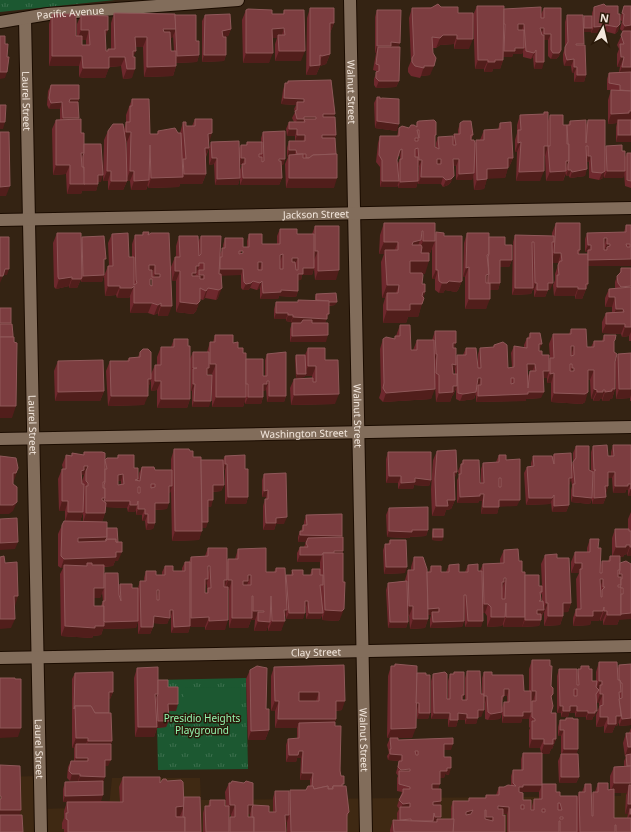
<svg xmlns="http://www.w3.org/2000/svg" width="631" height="832" font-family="'Noto Sans',sans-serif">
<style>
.built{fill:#3f2913}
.park{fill:url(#park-tufts)}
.garden{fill:#1c5831}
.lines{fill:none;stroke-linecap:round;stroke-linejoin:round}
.street-casing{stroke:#1b0c00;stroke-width:14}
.street{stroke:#826d5b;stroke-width:12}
.wall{fill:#6e282d;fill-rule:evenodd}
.shaded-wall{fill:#511e1b}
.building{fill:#7c3d40;stroke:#8f5859;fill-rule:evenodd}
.labels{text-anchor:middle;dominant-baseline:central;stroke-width:3;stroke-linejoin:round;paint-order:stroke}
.street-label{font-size:10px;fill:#f3e7dd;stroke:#2a1909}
.park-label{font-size:10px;fill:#93f5ae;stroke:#2a1909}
</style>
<defs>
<pattern id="park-tufts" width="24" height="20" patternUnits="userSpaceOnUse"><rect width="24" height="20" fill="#1c5831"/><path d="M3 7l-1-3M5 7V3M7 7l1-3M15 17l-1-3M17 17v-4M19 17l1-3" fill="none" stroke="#3d704e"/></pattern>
</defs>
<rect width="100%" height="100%" fill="#342313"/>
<polygon class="built" points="620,770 631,770 631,832 0,832 0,777 40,776 41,809 109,807 112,778 200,778 201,800 621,796"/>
<g class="park">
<polygon points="0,0 115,0 0,12"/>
<polygon points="246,678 248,769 158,770 156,680"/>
</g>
<polygon class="garden" points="240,687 241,721 184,722 184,688"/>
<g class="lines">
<defs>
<g id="street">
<path id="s1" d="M350,0L366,832"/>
<path id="s2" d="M25,18L41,832"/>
<path id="s3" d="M0,22L48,14L238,0"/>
<path id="s4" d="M0,220L631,208"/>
<path id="s5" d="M0,439L631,427"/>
<path id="s6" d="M0,658L631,646"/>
</g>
</defs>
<use href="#street" class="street-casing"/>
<use href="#street" class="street"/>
</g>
<g class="wall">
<polygon points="477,6 541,14 544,8 561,50 559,56 556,59 551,59 548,56 548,40 544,40 542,69 534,69 533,57 531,59 523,57 523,51 522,54 513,54 512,57 503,57 503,60 500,69 493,69 492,72 484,72 484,69 475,69 473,15"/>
<polygon points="606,6 618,14 620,19 624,6 631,142 616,142 616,127 617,123 608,124 608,100 611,90 607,90 607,79 609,73 619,72 620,67 617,67 617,54 619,49 617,45 623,32 620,29 622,21 620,20 618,31 615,34 604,31 603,33 591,33 591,32 584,32 583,45 586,75 584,82 574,82 574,73 572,73 571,66 564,66 563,60 563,54 565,47 565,22 567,15 583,18 592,16 592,13 594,7"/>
<polygon points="441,7 458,13 469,49 454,49 454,44 440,45 436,48 433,48 430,75 421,76 420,78 411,76 408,72 408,68 411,61 409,18 412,8"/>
<polygon points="310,8 334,23 330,33 330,54 326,64 320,66 316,75 306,75 307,18"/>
<polygon points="246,10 272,14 283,14 284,10 301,61 275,61 275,44 277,38 272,38 269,63 243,63 242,20"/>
<polygon points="377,10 400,43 398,47 399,81 396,87 376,88 374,85 374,79 376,73 376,71 373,70 376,53 375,53 375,17"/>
<path d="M114,13L175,16L196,41L199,55L197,62L176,63V66L173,76L144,77L143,47H136L133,57L132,78L123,79L121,66L109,67L105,78H85L79,77V66H49V24L52,14L76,36H77V24L81,15L105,37L106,51H107L108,49H111V23ZM173,35L174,51H171V38H172ZM82,40H86V45H82Z"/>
<polygon points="205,15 231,29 228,36 223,37 226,55 224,61 202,62 202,21"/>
<polygon points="288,81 334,117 336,135 335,138 334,188 286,188 285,164 288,157 287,157 287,148 289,141 295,141 295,136 287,136 286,129 289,122 294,122 292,118 295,112 294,109 296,105 281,104 283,90 285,83 287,83"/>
<polygon points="51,85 79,99 78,102 78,119 84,144 101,182 98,182 98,184 96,191 82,191 81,194 67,194 66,174 53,175 52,129 56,120 60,120 60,109 49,109 47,105 48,91"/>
<polygon points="377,97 397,131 375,128 374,103"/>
<path d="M132,99L150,134H157L158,131L180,133L183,122L186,126H192L195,119L209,143V148L206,157V174L202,184H180L179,187L148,188V185L146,190H131L130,181H127L123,190H108V181H103L104,140L108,131L124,129L126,122V115ZM126,142H127V165Z"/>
<polygon points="544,112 548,121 550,115 563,125 567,126 568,125 570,121 586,125 588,120 605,149 606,146 622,151 625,157 627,153 631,153 631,188 625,186 624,173 623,178 604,178 604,174 603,178 599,180 589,178 589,162 587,162 585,176 570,178 569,176 566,176 566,173 563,181 546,181 545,156 544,156 540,181 516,181 517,152 515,152 515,140 517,133 517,125 520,115 544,114"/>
<path d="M417,122L435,140V147L436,148V143L438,137H453L454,134H458V130L460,123L473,135L471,140L475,143L476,140H480L484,130L498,129L500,123L513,158L509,167H508L505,178H487L484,189L474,190L473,175L472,180H456V166L453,165L451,182L448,185L443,187L441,184H418L419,166L418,167V181L416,188H398V185L397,187H380V167L376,162L378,143L380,136H397L399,128H409L416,126ZM398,156H400V159L397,165V160Z"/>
<path d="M263,132L285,159L283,165H282V178L279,185H240V178L238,185H215L214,164L209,165V149L211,142L239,148L241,145H246L247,142H261V138ZM240,165H242L240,170Z"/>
<polygon points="384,223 435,234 436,232 444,236 462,281 458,290 456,292 445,290 443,293 439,293 435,290 435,279 432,279 432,248 430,253 421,253 425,274 422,274 422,284 425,292 418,317 408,317 406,323 383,323 383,305 385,298 382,298 381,262 384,254 379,254 380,235"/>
<polygon points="556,223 580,250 579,254 587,254 587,252 585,252 585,239 587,233 624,232 626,225 631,225 631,266 588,266 588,284 582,299 575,299 575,296 554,296 553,285 555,280 555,274 558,265 558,263 552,263 550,290 548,290 545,297 534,297 534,290 533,290 533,289 531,294 512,295 513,242 515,235 552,236 552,233"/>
<path d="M315,226L336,280H315L314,268L312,275H302L301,280H298V291L296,297L279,296L278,299H260V288L257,290L250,288L248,290H243L241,288V275H222L218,298L216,300L205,298L203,300L200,299L196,311L193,314L176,312V281H172L171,267L175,257H176V246L179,236L198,242L201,236L220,254L223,248V245L225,238L243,247H247V241L249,234L262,244H277V236L280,229L297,234H312ZM241,251H243V253L241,254Z"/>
<path d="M143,232L148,235L151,233L168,316H158V313L154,315L148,313H130V296L129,298H117L116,295L105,296L104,276L108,266H109L108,243L112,234L129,257H132V244L135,235H142ZM150,279H152V286L150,285Z"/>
<polygon points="57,233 81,240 82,237 104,265 104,275 102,282 81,282 81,279 77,288 69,288 69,286 56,289 54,287 53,243"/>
<polygon points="467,233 489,237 505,245 512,260 509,267 500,267 500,283 498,290 490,290 486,309 465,309 465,277 463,277 464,243"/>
<polygon points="621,268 631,268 631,341 629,341 629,336 622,337 621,334 602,333 602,322 606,313 612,312 612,307 605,307 605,298 609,289 615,288 615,282 617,276 619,275"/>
<polygon points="316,294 335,305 329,306 326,320 325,323 326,342 290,342 290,329 292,323 291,323 291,322 286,321 286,319 274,319 274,309 276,302 298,302 298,300 315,300 315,297"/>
<path d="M400,325L411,350H413L417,340H432L435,331L454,348L456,358L457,355H463L466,348L478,368V354L480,348H493L494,345L508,368L512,367L511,353L514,346L524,348V345L527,338H528L530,333L539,351L542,355L549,361L550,358L549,344L553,334H569L571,329L587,347H591L594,341H602L604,335L614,344L615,389L612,399H610L609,401H602V399H600L599,401H593V399H591L590,380H588L585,402L582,404L551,402V383H547V378H543L541,398L526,399V401L476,402V394L474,399L460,401L456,399V389L453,395L452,396L450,402H436L435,385V384L431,399L383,402L379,398L381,392L380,349L383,339H394L395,336H396ZM455,367V374H453V373ZM527,370H533L530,371L528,376Z"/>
<polygon points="215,335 233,343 243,353 246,359 263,376 265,376 265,360 267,354 286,396 284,402 267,402 266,388 265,391 263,391 263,397 261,404 245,404 245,400 243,407 212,407 212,374 207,374 209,407 192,407 192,391 191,391 190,359 193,352 207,352 210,342 213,342"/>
<polygon points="174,339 190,399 187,408 157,408 157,390 151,391 151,379 148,389 144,405 108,406 106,371 110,361 127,361 129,358 138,357 140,352 151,374 155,365 157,365 157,357 161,347 171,347"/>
<polygon points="308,348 325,360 335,404 291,405 290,388 294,379 312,378 312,376 305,376 305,377 296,378 295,358 296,355 305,355"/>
<polygon points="631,353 631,401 630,401 630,398 616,399 615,363 618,354"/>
<polygon points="58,361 104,391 100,401 55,401 54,371"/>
<polygon points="613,445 631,445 631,496 628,496 628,490 626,490 625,493 613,493 612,478 608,478 608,486 606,493 606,497 603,504 592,504 592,499 590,504 571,502 571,490 572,486 571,479 569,485 569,505 566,512 552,512 551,502 550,504 526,505 524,473 527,467 531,466 531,463 533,456 552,457 554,454 572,465 573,461 573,453 576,446 589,470 591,471 591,452 593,446 608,456 611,456 611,452"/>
<path d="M174,449L190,451L193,457L201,460H223L225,456L245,469L248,497L246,504H225V470H224V485L221,491L213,492L211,507H208L206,528H202L199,540L172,541L171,490L170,493H169L167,509L155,510V523L153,529L146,530L145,521H142V515H136V509L135,512H128L127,508L106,507L105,513L102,522L107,528L118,561H115L113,566L104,567V575L105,573L118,588L120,584L132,588H138L140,581H144V578L146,571L156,575H162V572L165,566L173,571H182V568L185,562H189L191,557L205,556L208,548L227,562L228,559H235L238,549L266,572H274L276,568L286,577V575H291L292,570L303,575H310L312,569H320V562H297V553L300,547H304L306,542H298V537L300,531H301L303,525H304V522L306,515L342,537V553L340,619L338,621L322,620V615L320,619H306V607H305L303,619H286V614L281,631H268V626L266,631H254L255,620H251L248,628H229V590H228L225,630H205V627H190L188,633H171V616H170L167,624L153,623V627L150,634H138V621L136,628L103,629L101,635L93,636L92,638L61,636L60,574L63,568H61L58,566V534L62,525L65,521V511H59L58,479L62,469H63L62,465L66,455L71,456L72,453L83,455L84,452L105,460L117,458L118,455L134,468L138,479L137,480H138L139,473L142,467L155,470H171V459ZM82,475H84L82,481V484L81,478ZM118,481H121V485H118ZM83,513V521H80ZM207,582V593H205V588ZM102,592L103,601L101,606H94V598H100Z"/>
<polygon points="437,451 457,472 454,479 455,500 451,509 446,510 444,516 432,516 431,489 433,460"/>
<polygon points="388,452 431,480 429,486 414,485 413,489 398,489 398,483 386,483 386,459"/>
<polygon points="499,455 506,460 517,506 499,506 497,514 481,514 482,501 479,501 478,503 457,503 457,480 459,476 458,471 463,460 480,483 481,483 481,469 483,463 496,462"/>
<polygon points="264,474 284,524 276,524 274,530 263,530 263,506 265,499 266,499 266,497 262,497 262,480"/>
<polygon points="389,508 428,530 426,536 410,537 409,538 387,537 386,515"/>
<polygon points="631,512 631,556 627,556 627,554 624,555 623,557 620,557 620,563 631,564 619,620 617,625 603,625 603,620 600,621 600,617 599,621 591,621 590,625 573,626 573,618 576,609 577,609 576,579 579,573 571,573 571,562 575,552 587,552 587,548 590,539 598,548 601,565 602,561 608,561 610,556 612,556 612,538 615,529 628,529 628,519"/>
<polygon points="433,529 443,537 442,541 432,540 432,533"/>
<polygon points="390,540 405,573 384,574 383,550 385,544 388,544"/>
<path d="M504,550L519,561L522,572L525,575L539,586H542L541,564L545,555L557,558L571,603L568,612H563V616L560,625L544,626V613H543L539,626L522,627V625V627H503V623L502,626L487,627V616L485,613H483L481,627H465L464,605V621L462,627L430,628V619L431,615H428V619L425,628L410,629L409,616H408V622L406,628H388L386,590L388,583L405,581V580L408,570H411V567L414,557L427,572H429L431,566L441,572H446L449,565L459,572H465L468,565L478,571H480L483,564L500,563V559ZM542,593V601H540V597Z"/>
<path d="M532,660L551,686L553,694L551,699V713L556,739L552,749H551L549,754H542V784L556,792L560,796L577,798L579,792H582L585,784L591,796L593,792H595L598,783L608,790L610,789V776L614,767L624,766V761L626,757H625L623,743L626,733H629L631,728V832H507V814H503L505,832H390V830L393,820H397V813L399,809L397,806L400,797L402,792L397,791V778L398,776L396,773L399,761L388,760L387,756L389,753L387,745L390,738H387L388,676L391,666H394L395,664L417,673L430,713L428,719H417V710H416L412,738H398V740L451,750H444V757L449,775L445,774L444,778H440L438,789L441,801L439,805L441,817L440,819H451V807L453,801H468L469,798H485L486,795H496L499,787H504L511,785V776L513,770H521V759L523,753H541L540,748H529V730L530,728L529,727V719H522L521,723H502V713L500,719L488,720L485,719V703H484L481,717H478L476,724H465V720H458L456,727H448V719H431V681L433,674L447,699H448V681L450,674H453L454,672L463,700H465V678L467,671L481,694H482V678L484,672L492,675L524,691H529V669ZM504,696H507V702H504L502,708V701ZM539,791V799H534L532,806V810H531L523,800L521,792ZM614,793H627L626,795L625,814H628L627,818H614Z"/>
<polygon points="599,662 618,668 619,665 631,664 631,725 619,726 619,722 617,726 615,726 612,733 604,733 604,726 596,727 596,715 599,707 599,703 597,703 597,696 594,717 593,717 592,720 586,720 586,717 575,717 575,713 569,713 568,717 561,717 561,713 557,713 557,676 559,669 577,674 578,669 580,669 581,666 589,669 592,681 596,681 596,672"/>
<path d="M344,665L342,710L336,711V719L335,722V726L341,776L349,812L347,817V832H287V821V822H285L286,832H203V813L205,806H208L210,800L226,806L225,792L229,783L253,805L269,812H273V798L275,791L289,794L290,790H306L310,786V780H300L301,758H297L296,762H286V745L288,739L297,738V728H275V711H271V676L274,667ZM248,814H250V817H248ZM229,815H231V817H230L229,820Z"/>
<polygon points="137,668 168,687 176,711 169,711 166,727 157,728 154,737 135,737 134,678"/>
<polygon points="250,670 266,709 269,730 265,740 248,740 246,679"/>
<polygon points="75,673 113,692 110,699 109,699 109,713 112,741 111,744 108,766 105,766 101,801 120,802 119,787 123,777 160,783 167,781 184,797 201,832 64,832 64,829 62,829 62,823 64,818 64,811 67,802 63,802 63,789 65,782 78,782 78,781 70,781 67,778 68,767 71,761 74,761 74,748 72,748 72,679"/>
<polygon points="566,718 578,749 576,754 579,777 576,783 559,783 558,761 561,754 561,736 558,736 558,727 560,720 565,720"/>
</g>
<g class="shaded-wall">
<polygon points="330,23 334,23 330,33 326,33"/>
<polygon points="518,24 524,24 522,30 516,30"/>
<polygon points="620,24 618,31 615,34 617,27"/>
<polygon points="631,25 631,32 622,32 625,26"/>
<polygon points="606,26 603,33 591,33 594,27"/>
<polygon points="284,28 281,38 278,35 277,38 269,38 272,29"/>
<polygon points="540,28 544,28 541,34"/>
<polygon points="584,28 592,28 591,32 583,32"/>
<polygon points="163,29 176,29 172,38 160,39"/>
<polygon points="231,29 228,36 220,38 222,31"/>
<polygon points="81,30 89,30 86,40 77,40"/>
<polygon points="105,30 108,30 105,39"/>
<polygon points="544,34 551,34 548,40 541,40"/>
<polygon points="443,35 457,35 454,44 440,45 436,48 440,38"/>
<polygon points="135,37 147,37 143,47 132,47"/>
<polygon points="457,39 473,39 469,49 454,49"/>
<polygon points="391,42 400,43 398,49 378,47 376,53 375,53 377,46"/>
<polygon points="576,44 584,44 582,50 574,50"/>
<polygon points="515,48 524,48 522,54 513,54 512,57 501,57 504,51"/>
<polygon points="536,50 533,57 531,59 534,53"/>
<polygon points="561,50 559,56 556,59 551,59 553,53"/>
<polygon points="133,51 136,51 132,60"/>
<polygon points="279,51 305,51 301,61 275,61"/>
<polygon points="246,53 273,53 269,63 243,63"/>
<polygon points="330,54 326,64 320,66 316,75 306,75 310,66 318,65 322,56"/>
<polygon points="199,55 197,62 174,63 177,56"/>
<polygon points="204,55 226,55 224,61 202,62"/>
<polygon points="52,56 82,56 79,66 49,66"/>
<polygon points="109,57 125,57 121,66 105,67"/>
<polygon points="621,57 624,57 620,67 617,67"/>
<polygon points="574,59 571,66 564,66 567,60"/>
<polygon points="478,60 488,60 484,69 475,69"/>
<polygon points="495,60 503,60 500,69 493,69 492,72 484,72 488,62"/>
<polygon points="536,62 544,62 542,69 534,69"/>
<polygon points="176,66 173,76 144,77 147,67"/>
<polygon points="424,66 434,66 430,75 421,76"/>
<polygon points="574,67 577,67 574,73 572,73"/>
<polygon points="622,67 631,67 631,77 618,76"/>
<polygon points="83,68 109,68 105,78 85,78 79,77"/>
<polygon points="127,69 135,69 132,78 123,79"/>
<polygon points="0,72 7,72 5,78 0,79"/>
<polygon points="577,75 586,75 584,82 574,82"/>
<polygon points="379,81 399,81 396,87 376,88"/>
<polygon points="284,98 304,99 302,105 297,102 296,105 281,104"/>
<polygon points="70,99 79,99 76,106 67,106"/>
<polygon points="62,102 60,109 49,109 51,103"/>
<polygon points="629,111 631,111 631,121 618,120 617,123 608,124 611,114"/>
<polygon points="323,114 335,114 332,121 320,121"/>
<polygon points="304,117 316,117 314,124 305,122 304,119 302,126 295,126 297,119"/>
<polygon points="63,118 79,118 76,124 61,125"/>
<polygon points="377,121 399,124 397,131 375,128"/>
<polygon points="0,122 5,122 3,129 0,129"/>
<polygon points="289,129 297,129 295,136 287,136"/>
<polygon points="126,132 131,132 127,142 123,142"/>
<polygon points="212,133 209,143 208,134"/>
<polygon points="297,135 305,135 303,142 295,142"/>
<polygon points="322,135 336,135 333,142 320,142"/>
<polygon points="618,135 631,135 631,142 616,142"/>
<polygon points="521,142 517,152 515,152 518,143"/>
<polygon points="544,146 548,146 545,156 540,156"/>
<polygon points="205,148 209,148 205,157"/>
<polygon points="402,149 400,156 397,156 400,150"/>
<polygon points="289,150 296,150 294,157 289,155 288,157 287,157"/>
<polygon points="81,153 84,153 80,163"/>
<polygon points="588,156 591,156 589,162 586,162"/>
<polygon points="212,158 217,158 214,164 209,165"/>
<polygon points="241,158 245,158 242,165 239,165"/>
<polygon points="508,158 513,158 509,167 504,167"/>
<polygon points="279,159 285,159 283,165 276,166"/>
<polygon points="437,159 441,159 439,166 434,166"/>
<polygon points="453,159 459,159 456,166 453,165"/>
<polygon points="419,160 422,160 419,166 417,167"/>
<polygon points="566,161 569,161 565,171"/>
<polygon points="56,165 70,165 66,174 53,175"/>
<polygon points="508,168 505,178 483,179 487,169"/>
<polygon points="587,169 585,176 570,178 572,172"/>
<polygon points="568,170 571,170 569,176 566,176"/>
<polygon points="107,171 111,171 108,181 103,181"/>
<polygon points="130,171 134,171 130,181 127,181 123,190 108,190 111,181 126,181"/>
<polygon points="544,171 540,181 516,181 519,172"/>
<polygon points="566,171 563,181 546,181 550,172"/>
<polygon points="605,171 603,178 599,180 602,173"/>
<polygon points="607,171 625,171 623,178 604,178"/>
<polygon points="474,173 472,180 456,180 459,174"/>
<polygon points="184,174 206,174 202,184 180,184 179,187 148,188 151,178 183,177"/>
<polygon points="98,175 103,175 101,182 96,182"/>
<polygon points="454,176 451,182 448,185 443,187 446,180"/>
<polygon points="421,177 443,177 441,184 418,184"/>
<polygon points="240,178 238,185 215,185 217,179"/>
<polygon points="243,178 282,178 279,185 240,185"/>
<polygon points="289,178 337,178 334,188 286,188"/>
<polygon points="487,179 484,189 474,190 477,180"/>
<polygon points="149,180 146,190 131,190 134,181"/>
<polygon points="382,181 399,181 397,187 380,187"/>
<polygon points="418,181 416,188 398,188 400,182"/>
<polygon points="70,184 98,184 96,191 82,191 81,194 67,194"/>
<polygon points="10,186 6,196 0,196 0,187"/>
<polygon points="422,231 423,231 416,252 408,254 413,242"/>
<polygon points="604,238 607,238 604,245"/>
<polygon points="423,241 435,241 430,253 418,253"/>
<polygon points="384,242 398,242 393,254 385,250 384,254 379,254"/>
<polygon points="607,244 610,244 607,251 607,247 605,251 604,251"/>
<polygon points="588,245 591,245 588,252 588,250 587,252 585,252"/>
<polygon points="315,251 318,251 314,260 312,260"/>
<polygon points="554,253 561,253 558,263 551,263"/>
<polygon points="283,254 280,261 280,255"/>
<polygon points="292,258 298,258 295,264 289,265"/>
<polygon points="631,259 631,266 586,266 588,260"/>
<polygon points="500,260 512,260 509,267 498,267"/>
<polygon points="410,261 429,261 425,274 405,273"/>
<polygon points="258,262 262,262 260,269 256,269"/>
<polygon points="149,265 155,265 152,275 145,275"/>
<polygon points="196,266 199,266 193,282 188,282 192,273"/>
<polygon points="469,267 465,277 463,277 466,268"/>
<polygon points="303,268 314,268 312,275 302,275 301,280 295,281 298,274"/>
<polygon points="5,269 9,269 7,275 2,275"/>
<polygon points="220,269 243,269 241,275 218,276"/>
<polygon points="339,270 336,280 315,280 318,271"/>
<polygon points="436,270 438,270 435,279 432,279"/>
<polygon points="175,271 180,271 176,281 172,281"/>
<polygon points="155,274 160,274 156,284 152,283"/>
<polygon points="489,274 486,283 486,275"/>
<polygon points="104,275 102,282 81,282 83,276"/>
<polygon points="199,275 204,275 200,285 195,285"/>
<polygon points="0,276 3,276 0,283"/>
<polygon points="72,277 69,286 56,289 59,279"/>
<polygon points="82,277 77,288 69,288 72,279"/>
<polygon points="253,281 250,288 248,290 243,290 246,284"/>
<polygon points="262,281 260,288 257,290 260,283"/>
<polygon points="449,281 462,281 458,290 456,292 445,290 443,293 439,293 442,283"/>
<polygon points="488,283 500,283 498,290 486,290"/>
<polygon points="535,283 537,283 534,290 533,290"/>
<polygon points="548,283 553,283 550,290 545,290"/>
<polygon points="586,284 588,284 582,299 575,299 578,289"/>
<polygon points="387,285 399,285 394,298 387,293 385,298 382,298"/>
<polygon points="108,286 120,286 116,295 105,296"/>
<polygon points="134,286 129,298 117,298 120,288"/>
<polygon points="631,286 631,293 619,293 621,287"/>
<polygon points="557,287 578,287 575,296 554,296"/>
<polygon points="208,288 205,298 203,300 206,291"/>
<polygon points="222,288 218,298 216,300 219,290"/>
<polygon points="515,288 533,288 531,294 512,295"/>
<polygon points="281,290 298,291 296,297 279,296 278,299 260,299 263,293"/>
<polygon points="537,290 548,290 545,297 534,297"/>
<polygon points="423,292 425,292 421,304 422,304 418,317 408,317 406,323 383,323 387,310 410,304"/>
<polygon points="609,297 615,297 612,307 605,307"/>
<polygon points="469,299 490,299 486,309 465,309"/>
<polygon points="200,301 196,311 193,314 176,312 180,302"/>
<polygon points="337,302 335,305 315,306 316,303"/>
<polygon points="134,303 152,303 148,313 130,313"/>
<polygon points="161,303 158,313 154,315 158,305"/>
<polygon points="161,306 172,306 168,316 158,316"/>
<polygon points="616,309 623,309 620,319 612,319"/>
<polygon points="276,313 288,313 286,319 274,319"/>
<polygon points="329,314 324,325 291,323 293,317"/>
<polygon points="288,315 293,315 291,322 286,321"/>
<polygon points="0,323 11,323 9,330 0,330"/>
<polygon points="606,324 625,324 621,334 602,333"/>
<polygon points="625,327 631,327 631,332 629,336 622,337"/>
<polygon points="328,335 326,342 290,342 292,336"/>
<polygon points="453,343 456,343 453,353"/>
<polygon points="539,344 542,344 539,351"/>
<polygon points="571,346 574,346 571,356"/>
<polygon points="436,354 437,354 434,363 432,363"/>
<polygon points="210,364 216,364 212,374 207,374 207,368 209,368"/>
<polygon points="452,364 456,365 453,374"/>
<polygon points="527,364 535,364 533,370 525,370"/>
<polygon points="308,366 316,366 312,376 305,376 305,377 296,378 297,374 305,374"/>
<polygon points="572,368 574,368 571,377 568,378"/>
<polygon points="588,370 594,370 590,380 585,380"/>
<polygon points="543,371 549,371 547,378 541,378"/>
<polygon points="554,373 551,383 547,383 550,374"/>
<polygon points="478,378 481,378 479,385 475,385"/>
<polygon points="148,379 151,379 148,389"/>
<polygon points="155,381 161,381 157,390 151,391"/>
<polygon points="267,381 269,381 265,391 261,391 263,384"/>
<polygon points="193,384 195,384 192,391 191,391"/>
<polygon points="453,386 457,386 453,395 452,396 450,402 436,402 439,393"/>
<polygon points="435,389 431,399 383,402 386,393"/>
<polygon points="594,389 597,390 593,399 591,399"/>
<polygon points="612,389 615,389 612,399 610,399 609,401 602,401 605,392"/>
<polygon points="619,389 631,389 631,395 630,398 616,399"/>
<polygon points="603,390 605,390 602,399 600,399 599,401 593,401 597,392"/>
<polygon points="104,391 100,401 55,401 58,392"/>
<polygon points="476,392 474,399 460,401 463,394"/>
<polygon points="528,392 544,392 541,398 526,399 526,401 476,402 478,396"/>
<polygon points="588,392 585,402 582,404 551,402 554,393"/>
<polygon points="339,394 335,404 291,405 294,395"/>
<polygon points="111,396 148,396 144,405 108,406"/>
<polygon points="269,396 286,396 284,402 267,402"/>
<polygon points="216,397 246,397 243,407 212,407"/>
<polygon points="248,397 263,397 261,404 245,404"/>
<polygon points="161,399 190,399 187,408 157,408"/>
<polygon points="194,401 211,401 209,407 192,407"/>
<polygon points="0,406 16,406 12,418 0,418"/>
<polygon points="225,464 227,464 225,470 223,470"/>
<polygon points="84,466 88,466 84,475 82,475 80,480 81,471"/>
<polygon points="18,468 15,478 13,483 13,473"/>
<polygon points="454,472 457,472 453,482"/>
<polygon points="608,472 615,472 612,478 605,479"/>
<polygon points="123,474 121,481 115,481 118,475"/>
<polygon points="389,476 401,476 398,483 386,483"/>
<polygon points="415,478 431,480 429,486 414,485 413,489 398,489 401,483"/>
<polygon points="569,478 572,478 569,485"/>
<polygon points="631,484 628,490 626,490 625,493 613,493 615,486"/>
<polygon points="213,485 224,485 221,491 210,492"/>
<polygon points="169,486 172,486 170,493 167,493"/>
<polygon points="605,486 608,486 606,493"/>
<polygon points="631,489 631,496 628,496"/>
<polygon points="268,490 266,497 262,497 264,491"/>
<polygon points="480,494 484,494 482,501 479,501 478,503 457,503 460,497"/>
<polygon points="554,495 550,504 526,505 529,498"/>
<polygon points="573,496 592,498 590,504 571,502"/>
<polygon points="228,497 248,497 246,504 225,504"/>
<polygon points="606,497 603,504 592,504 594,498"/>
<polygon points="102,498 105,498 130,501 127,508 102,507"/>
<polygon points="208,500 213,500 211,507 206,507"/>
<polygon points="447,500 455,500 451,509 446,510 444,516 432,516 436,506"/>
<polygon points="499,500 520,500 517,506 497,507"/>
<polygon points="62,501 68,501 65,511 59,511"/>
<polygon points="17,502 13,511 9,514 0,514 0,505"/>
<polygon points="155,503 169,503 167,509 153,510"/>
<polygon points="130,505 137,505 135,512 128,512"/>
<polygon points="569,505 566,512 552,512 554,506"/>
<polygon points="483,507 499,507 497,514 481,514"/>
<polygon points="138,509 145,509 142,515 136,515"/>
<polygon points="68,512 83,512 80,522 65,522"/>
<polygon points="86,513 105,513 102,522 83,523"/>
<polygon points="145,514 148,514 145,521 142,521"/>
<polygon points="287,517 284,524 276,524 274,530 263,530 266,523 276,518"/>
<polygon points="201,522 208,522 206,528 198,528"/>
<polygon points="148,523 155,523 153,529 146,530"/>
<polygon points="428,530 426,536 410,537 409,538 387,537 389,531"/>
<polygon points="175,531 202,531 199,540 172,541"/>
<polygon points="300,535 342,536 340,542 298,542"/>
<polygon points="107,537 103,547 75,547 78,538"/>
<polygon points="433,537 443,537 442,541 432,540"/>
<polygon points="18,542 15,549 0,550 0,543"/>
<polygon points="626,545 630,545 627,554 624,555 623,557 612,557 616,547"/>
<polygon points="630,547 631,547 631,556 627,556"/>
<polygon points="334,551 343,551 341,557 333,557"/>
<polygon points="116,552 122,552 118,561 115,561 113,566 86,567 87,563 85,567 64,565 63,568 61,568 64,559"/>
<polygon points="300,555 322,555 320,562 297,562"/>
<polygon points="575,563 582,563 579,573 571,573"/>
<polygon points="208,566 210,566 207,575"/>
<polygon points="386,567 407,567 405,573 384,574"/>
<polygon points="619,574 622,574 620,580 617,580"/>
<polygon points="248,575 251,575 247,585 240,590 243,581"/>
<polygon points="504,578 506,578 502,588 502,582"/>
<polygon points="205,579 208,579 205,589"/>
<polygon points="600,579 603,579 600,589"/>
<polygon points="224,580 227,580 224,589"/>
<polygon points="228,580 232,580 229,590 225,590"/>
<polygon points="94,588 104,588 100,598 91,598"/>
<polygon points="157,590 159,590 157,596"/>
<polygon points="14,596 18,596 15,606 10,606"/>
<polygon points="305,601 308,601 306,607 303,607"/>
<polygon points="546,603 548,603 544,613 543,613 541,617 534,617 537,610 543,610"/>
<polygon points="563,603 571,603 568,612 559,613"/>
<polygon points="484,604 488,604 485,613 480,613"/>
<polygon points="409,606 413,606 409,616 405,616"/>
<polygon points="439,608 436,615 432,612 431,615 424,615 427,609"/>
<polygon points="344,609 340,619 338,621 322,620 325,610"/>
<polygon points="170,610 173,610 171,616 167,616"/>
<polygon points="284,610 287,610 284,620"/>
<polygon points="253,611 264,611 261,620 258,612 255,620 251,620 248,628 229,628 232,618 251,618"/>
<polygon points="593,611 603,611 599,621 591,621 590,625 573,626 576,616"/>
<polygon points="604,611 607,611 603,620 600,621"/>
<polygon points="289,613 305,613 303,619 286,619"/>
<polygon points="309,613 323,613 320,619 306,619"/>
<polygon points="631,613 631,619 619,620 617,625 603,625 607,615"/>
<polygon points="154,616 170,618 167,624 151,623"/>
<polygon points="548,616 563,616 560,625 544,626"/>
<polygon points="209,617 205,627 190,627 188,633 171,633 174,627 188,626 191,618"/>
<polygon points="491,617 505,617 502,626 487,627"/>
<polygon points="506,617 525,617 522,627 503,627"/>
<polygon points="0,619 15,619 11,628 0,629"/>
<polygon points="413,619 428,619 425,628 410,629"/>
<polygon points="228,620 225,630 205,630 209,621"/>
<polygon points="525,620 541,620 539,626 522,627"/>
<polygon points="138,621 136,628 103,629 101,635 93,636 92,638 61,636 65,626 103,626 105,622"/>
<polygon points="258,621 270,622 266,631 254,631"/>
<polygon points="272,621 285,621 281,631 268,631"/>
<polygon points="464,621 462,627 430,628 433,622"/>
<polygon points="468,621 483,621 481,627 465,627"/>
<polygon points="390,622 408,622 406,628 388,628"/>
<polygon points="141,627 153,627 150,634 138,634"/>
<polygon points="599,681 602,681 598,691 596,691"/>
<polygon points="504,689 509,689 507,696 502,696"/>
<polygon points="532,691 536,691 533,701 529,701"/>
<polygon points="109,692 113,692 110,699 107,699"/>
<polygon points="299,692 319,692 316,701 296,702"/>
<polygon points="155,694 158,694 154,704"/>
<polygon points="600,694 603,694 599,703 597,703"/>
<polygon points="462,695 464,695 462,702"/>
<polygon points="484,696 487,696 485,703 481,703"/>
<polygon points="275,701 279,701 275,711 271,711"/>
<polygon points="336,701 345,701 342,710 332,711"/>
<polygon points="416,703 419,703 417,710 414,710"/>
<polygon points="168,704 178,704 176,711 166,711"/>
<polygon points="560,706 563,706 561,713 557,713"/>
<polygon points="570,706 577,706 575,713 569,713 568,717 561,717 563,711"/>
<polygon points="478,710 484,710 481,717 476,717"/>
<polygon points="577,711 588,711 586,717 575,717"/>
<polygon points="595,711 597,711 594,717 593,717 592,720 586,720 588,713"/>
<polygon points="502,712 500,719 488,720 491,714"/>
<polygon points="523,712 531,712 529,719 522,719 521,723 502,723 504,716"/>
<polygon points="419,713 430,713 428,719 417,719"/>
<polygon points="434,713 450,713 448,719 431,719"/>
<polygon points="458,713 467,714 465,720 456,720"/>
<polygon points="616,716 621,716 617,726 615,726 612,733 604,733 608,724"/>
<polygon points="600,717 608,717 604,726 596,727"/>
<polygon points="467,718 478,718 476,724 465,724"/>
<polygon points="631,718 631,725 619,726 622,719"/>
<polygon points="278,719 336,719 332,728 299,723 297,728 275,728"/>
<polygon points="450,720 458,720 456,727 448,727"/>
<polygon points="158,721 169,721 166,727 157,728 154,737 135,737 138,727 156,727"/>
<polygon points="0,728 21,728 18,737 0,738"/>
<polygon points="416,728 412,738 387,738 391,729"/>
<polygon points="269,730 265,740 248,740 251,731"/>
<polygon points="560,730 564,730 561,736 558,736"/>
<polygon points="76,738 88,738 85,748 76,744 74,748 72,748"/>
<polygon points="532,739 544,739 540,748 529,748"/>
<polygon points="553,739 556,739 552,749 551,749 549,754 541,754 544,744"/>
<polygon points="88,741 112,741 108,751 84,751"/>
<polygon points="444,744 453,744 451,750 442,750"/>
<polygon points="628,747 631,747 631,756 626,755 626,757 625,757"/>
<polygon points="564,749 578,749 576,756 561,756"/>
<polygon points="299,751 303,751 301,758 297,758 296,762 286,762 289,755"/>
<polygon points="390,754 402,755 400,761 388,760"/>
<polygon points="76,758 88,758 85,764 74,765"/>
<polygon points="105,760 111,760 108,766 102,766"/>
<polygon points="447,768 451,768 449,775 445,774 444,778 438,778 440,771"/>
<polygon points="410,769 407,776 399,774 401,770"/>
<polygon points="302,773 313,773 310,780 300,780"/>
<polygon points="72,774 80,774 78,781 70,781"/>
<polygon points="80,776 105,777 103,783 78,783"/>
<polygon points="561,777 579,777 576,783 559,783"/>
<polygon points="614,783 631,783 631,791 629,785 627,793 610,793"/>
<polygon points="432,784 440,784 438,790 430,790"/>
<polygon points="523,785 542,785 539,792 521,792 520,793 517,793 519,787"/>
<polygon points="103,795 101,801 63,802 65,796"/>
<polygon points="441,801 439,808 431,808 433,802"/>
<polygon points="410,803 408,810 400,810 403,804"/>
<polygon points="628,804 631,804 631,814 630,809 628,814 625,814"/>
<polygon points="230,805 235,805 231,815 226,815"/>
<polygon points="248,805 253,805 250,814 244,814"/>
<polygon points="184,806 180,816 173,816 176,807"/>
<polygon points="498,806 509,807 507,814 496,813"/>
<polygon points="0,810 21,810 19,817 0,817"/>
<polygon points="473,810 471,817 463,819 466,812"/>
<polygon points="630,814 631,814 631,821 627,821"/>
<polygon points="285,815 289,815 287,822 283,822"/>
<polygon points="435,817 441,817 439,824 437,819 435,824 433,822"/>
<polygon points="486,817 493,817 490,823 484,823"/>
</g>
<g class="building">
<polygon points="438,4 441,7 458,7 458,13 473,13 473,39 457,39 457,35 443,35 440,38 432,37 433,53 436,58 434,66 424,66 424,68 415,66 412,62 412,58 414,55 412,8 431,8"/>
<polygon points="604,4 606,6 618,6 618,14 620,14 620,24 617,27 606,25 606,26 594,27 594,7"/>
<polygon points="477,6 504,6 503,60 495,60 495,62 488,62 488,60 478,60"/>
<polygon points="624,6 631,6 631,25 625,26 623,23 624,14 622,13"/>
<polygon points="541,7 541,18 544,18 544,8 561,8 561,50 559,53 553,53 551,50 551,34 544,34 544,28 540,28 542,35 544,35 544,62 536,62 536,50 534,53 526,51 524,24 518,24 518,30 524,30 524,48 515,48 515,51 504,51 505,24 504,24 504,9"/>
<polygon points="310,8 334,8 334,23 330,23 330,54 322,56 320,55 320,65 310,66"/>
<polygon points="248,9 272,10 272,14 284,14 284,10 304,10 305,51 279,51 278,35 285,35 284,28 272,29 273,53 246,53 246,10"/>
<polygon points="377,10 401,10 400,43 391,42 391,46 377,46"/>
<polygon points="114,13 175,14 176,29 163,29 164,32 170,32 171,51 176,51 176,66 147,67 147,37 135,37 136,51 133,51 133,57 135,57 135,69 127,69 125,57 109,57 109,68 83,68 82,56 52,56 52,14 76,14 76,36 82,36 82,45 90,45 89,30 81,30 81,15 108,16 108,30 105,30 106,51 108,51 108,49 115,49"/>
<polygon points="230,14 231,29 222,31 223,37 226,37 226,55 204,55 205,15"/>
<polygon points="175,15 196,15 196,41 199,41 199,55 177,56"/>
<polygon points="567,15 583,15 584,44 576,44 576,45 585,45 586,75 577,75 577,67 574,67 574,59 567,60 565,53 565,47 568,42"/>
<rect x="584" y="16" width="8" height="12"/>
<polygon points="623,31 631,31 631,67 622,67 624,57 621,57 620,44 624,44 621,35"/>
<polygon points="0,36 5,36 5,44 8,44 7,57 9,57 7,72 0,72"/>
<polygon points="378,47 400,47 399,81 379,81 376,78 376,72 379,71 379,65 376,64"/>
<polygon points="631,72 631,91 620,90 620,85 609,83 609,73"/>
<path d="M331,80L335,114H323V117H335L336,135H322V138H335L336,154L313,155L309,158H306V154H297L296,150H289V141H305V135H297V129H289V122H305L304,119H297L295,111L297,110V102H304V99L284,98L285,83H288V81ZM304,117H316V119H304Z"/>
<polygon points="51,85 79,85 79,99 70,99 69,102 78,102 79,118 63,118 62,102 51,103 49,98"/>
<polygon points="611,90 631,91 631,111 629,111 629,113 611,114"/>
<polygon points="377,97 380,97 380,99 382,98 399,99 399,124 377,121"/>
<polygon points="132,99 149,99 150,134 158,134 158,131 175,128 178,133 181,133 183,177 151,178 150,145 149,180 134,181 134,171 130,171 131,132 126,132 126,122 130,122 130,106 132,106"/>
<polygon points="0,105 6,105 5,122 0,122"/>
<polygon points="544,112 548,112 548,146 550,146 550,115 563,115 563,125 567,125 567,144 569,144 569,161 566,161 566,171 550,172 548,146 544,146 544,171 519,172 521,142 518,143 518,130 521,130 520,115 544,114"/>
<polygon points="81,119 81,133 84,133 84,153 81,153 82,167 84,167 85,184 70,184 70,165 56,165 56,120"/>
<polygon points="195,119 212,119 212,133 208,134 209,148 205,148 206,174 184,174 183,159 186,159 183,122 186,122 186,126 195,126"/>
<path d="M434,120L436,122V135H435V147L439,149L438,137L453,136V145H456L454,134H460V123L463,121H471L473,135H471V140H474L475,143L474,173L459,174V159H453L454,176L451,179L446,180L443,177H421L422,160H419L418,148L415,149V157H418V181L400,182V159H402V149L400,150L397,160L399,181H382V160L379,155L380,136H399V128L402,126L409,128L411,125H414L417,127V122L419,121ZM417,130H419V138ZM415,138H418V141H415ZM437,159H441V164H437Z"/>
<polygon points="586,120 586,143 588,120 605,120 605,171 602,173 592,172 591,156 588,156 588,146 586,146 587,169 572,172 571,170 568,170 568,164 569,161 569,144 568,144 567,125 570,125 570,121"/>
<rect x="618" y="120" width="13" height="15"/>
<polygon points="511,122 513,158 508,158 508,168 487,169 487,179 477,180 476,140 484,140 484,130 500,129 500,123"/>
<polygon points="113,124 123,124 126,143 127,181 111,181 111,171 107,171 108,131"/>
<polygon points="285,131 285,159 279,159 279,161 281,161 282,178 243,178 242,164 245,164 245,158 241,158 241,145 247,145 247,142 262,142 262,154 259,154 259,157 262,157 262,162 264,161 263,132"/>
<polygon points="0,132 9,132 10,186 0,187"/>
<polygon points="239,141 240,178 217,179 217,158 212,158 211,142"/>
<polygon points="84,144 101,144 103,175 98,175 98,184 84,184 84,167 83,167 83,156 84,153"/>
<polygon points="622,145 622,151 625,151 625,171 607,171 606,146"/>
<polygon points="627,153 631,153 631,181 627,180"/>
<polygon points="303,154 303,158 309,158 313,155 337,154 337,178 289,178 289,155"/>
<polygon points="384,223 435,223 435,241 423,241 423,231 422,231 421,240 413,242 412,245 421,245 422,247 421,253 429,253 429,261 410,261 410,273 422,273 423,275 422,284 425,284 425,292 423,292 422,296 424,298 422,304 410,304 410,310 387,310 387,293 398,293 399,285 387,285 385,250 398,250 398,242 384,242"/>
<polygon points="556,223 580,223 580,250 578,250 578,254 588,254 588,284 586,284 586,289 578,289 578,287 557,287 557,275 559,275 558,265 560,261 562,261 561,253 554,253"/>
<path d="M626,225H631V259L588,260V250H591V245H588L587,233L626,232ZM604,238H607V244H610V246L607,247V250H604ZM626,244H630V247H627Z"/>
<polygon points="315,226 339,226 339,270 318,271 318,251 315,251"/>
<path d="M280,229H297V234H314V268H303V274H298V291L281,290V292L263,293L262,281L260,283L253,281L251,283L246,284L244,282L243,269H220V257H222V248H225V238H243V247H249V234H262V244H280ZM239,251H243V253L239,254ZM283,254V269H280V255ZM292,258H298V270H296L295,262H292ZM258,262H262V270H258Z"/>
<path d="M143,232H149L148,235L151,233H169L172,306H161V303L158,305L152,303H134V286L132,288H120V286H108V266H113L112,234L128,233L129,257H134V285L137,283L136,280L135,235H143ZM149,265H155V274H160V277H152V270H149ZM150,279H152V286L150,285Z"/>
<polygon points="436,232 444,233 444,236 462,236 462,281 460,282 449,281 447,283 442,283 439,281 438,270 436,270"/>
<polygon points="57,233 81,233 82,277 81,279 72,279 72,277 59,279 58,277"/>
<polygon points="467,233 489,233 489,254 487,255 489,274 486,275 486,283 490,283 490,299 469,299 469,267 466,268"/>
<polygon points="515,235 554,236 554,242 552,242 553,283 548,283 548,290 537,290 537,283 535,283 534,242 532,242 533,288 515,288"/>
<polygon points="104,236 106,259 104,259 104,275 83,276 82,237"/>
<path d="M179,236H198L199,256L201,254V236H221L219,274H221L222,288L219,290L208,288L206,291L200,288V301L197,304L180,302V271H175V257H180ZM199,263H204V270H199V275H204V279H200V276H192V273H196V266H199Z"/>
<polygon points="0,237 9,237 9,269 5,269 3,276 0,276"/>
<polygon points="489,237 505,237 505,245 512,245 512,260 500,260 500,283 488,283 488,276 489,274 488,257 489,254"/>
<polygon points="621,268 631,268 631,286 621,287 618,283 617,276 621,272"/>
<polygon points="631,287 631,327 625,327 625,324 606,324 606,313 624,312 623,309 616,309 615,297 609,297 609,289"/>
<polygon points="336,293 337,302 329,302 329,301 316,300 316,294"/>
<polygon points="298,300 329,301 329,314 327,314 327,319 293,317 293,315 288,315 288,313 276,313 276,302 298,302"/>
<rect x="0" y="308" width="11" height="15"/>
<polygon points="303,320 312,320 312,323 328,323 328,335 292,336 292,323 301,323"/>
<polygon points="0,324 12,324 13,335 13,337 0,337"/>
<polygon points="400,325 410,325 411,350 417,350 417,340 434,340 435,389 386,393 383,388 384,383 383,339 386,337 395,339 395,336 400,336"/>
<path d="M571,329H586L587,347H594V341H604V335H616L615,340L614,341V352L617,354L615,362V389H612V391L605,392V390H603V392H597V390L594,389V370H588V392L585,394L554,393V373L550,374V358H554L553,334H571ZM571,346H574V355L571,356ZM570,364H572V368H574V371H570Z"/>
<polygon points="435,331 456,331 456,343 453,343 453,348 456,348 456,365 452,364 453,374 457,374 457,386 453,386 453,392 439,393 439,375 436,373 437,354 436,354"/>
<path d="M530,333H540L542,344H539V351H542V355H549V371H543L544,392H528V394L478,396V385H481V378H478L476,392L463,394L458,393L457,355H466V348H476L478,368H481L480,348L494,347V345L503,342L507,345L508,368L514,367V346L527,348V338H530ZM527,364H535L536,371H530L528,388ZM511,378H514V383L511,384Z"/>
<polygon points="215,335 233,335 233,343 238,342 238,348 243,348 243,353 246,353 246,397 216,397 216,364 210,364 210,342 215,342"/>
<polygon points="0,337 14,337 14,342 17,343 16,406 0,406"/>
<polygon points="174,339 188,339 188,346 190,346 190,399 161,399 161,381 155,381 155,365 161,365 161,347 174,347"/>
<polygon points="308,348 325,348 325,360 338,360 339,394 294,395 294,379 313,378 313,382 316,382 316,366 308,366"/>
<polygon points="143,349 148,349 151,352 151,379 148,379 148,396 111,396 110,361 129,361 129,358 140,357 140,352"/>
<polygon points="193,352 209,352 209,368 207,368 207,375 212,375 211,401 194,401 195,384 193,384 193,369 197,368 193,368"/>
<polygon points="286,352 286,396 269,396 269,381 267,381 267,384 263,384 263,397 248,397 248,384 246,384 246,359 263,359 263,376 267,376 267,354"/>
<polygon points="631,353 631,389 619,389 618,354"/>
<polygon points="296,355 305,355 306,374 297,374"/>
<polygon points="103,360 104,391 58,392 58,361"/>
<polygon points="607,445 608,456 614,456 613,445 631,445 631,489 631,484 628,484 628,486 615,486 615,472 608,472 608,486 605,486 606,497 594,498 594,471 596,470 594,470 593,446"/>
<polygon points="576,446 589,446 589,470 593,472 592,498 573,496 573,484 575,484 573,462 576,458"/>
<polygon points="174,449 189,449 190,451 193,451 193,457 201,457 202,531 175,531"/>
<polygon points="456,450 457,472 454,472 455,500 447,500 448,506 436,506 435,479 437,451"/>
<polygon points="84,452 102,452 105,453 105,482 103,482 103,488 105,488 105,498 102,498 102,500 106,503 105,513 86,513 86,486 88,486 88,483 86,481 86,471 88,466 84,466 84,470 81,471 82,484 84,484 83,512 68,512 68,501 62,501 62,469 66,469 66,455 72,456 72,453 84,455"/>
<polygon points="388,452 431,452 431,480 415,478 415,482 401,483 401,476 389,476"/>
<polygon points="571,453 572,478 569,478 569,505 554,506 554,495 552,498 529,498 527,467 534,466 533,456 552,456 554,464 554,454"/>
<path d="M118,455H134V468H138V479L135,480L140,481L142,467H154L155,470H172V486H169V503H155V523H148V514H145V509H138V501L137,505H130V501H104L105,498V488H104V485L105,482V469H107L105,460L107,458H118ZM123,474L124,484L118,485V475ZM151,484H155V487L151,488ZM138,487H140V493H138Z"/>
<polygon points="245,455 245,469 248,469 248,497 228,497 227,464 225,464 225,456"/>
<path d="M499,455H506V460L520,459V500H499V507H483L484,494H480V496L460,497L459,474H461V464H463V460H479L480,483H484L483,463L499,462ZM499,478H501V487H499Z"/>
<polygon points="0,456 16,458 18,468 16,473 13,473 13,484 17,487 17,502 13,505 0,505"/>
<polygon points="201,460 223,460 224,485 213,485 213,500 208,500 208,522 202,522"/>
<polygon points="286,473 287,517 276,518 276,523 266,523 265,499 268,499 268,490 264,491 264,474"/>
<polygon points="428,507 428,530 412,530 412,532 389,531 389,508"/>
<polygon points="342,514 342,536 300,535 300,531 303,531 303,525 307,525 306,515"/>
<polygon points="17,518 18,542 0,543 0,519"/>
<polygon points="64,521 107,522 107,537 78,538 78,542 106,541 106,539 116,539 116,542 122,542 122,552 116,552 116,557 64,559 61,556 62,525"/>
<polygon points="107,528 117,528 118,542 116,542 116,539 106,539 106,541 107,537"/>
<rect x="433" y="529" width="10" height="8"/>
<polygon points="615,529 629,529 629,531 631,531 631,547 630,547 630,545 626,545 626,547 616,547"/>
<polygon points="343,537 343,551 334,551 334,553 323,553 322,555 300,555 300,547 308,547 306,543 308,538"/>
<path d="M590,539H599L598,548H601L600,573H602V561H610V556H620V570H618V577H621V585H618V587H621V615H607V611H604V607L603,611H593V616H576V609H581L580,569H582V563H575V552H590ZM600,579H603V587H605L602,590V597H601Z"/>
<polygon points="390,540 406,540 407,567 386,567 385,544 390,544"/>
<path d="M208,548H227V580H224V587H228V620L209,621V617L191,618V557L208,556ZM208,566H210L211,588H208V593H205V579H208Z"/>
<path d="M266,548V572H276V568H285L287,610H284L285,621H272L271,596L270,622L258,621V612H264V611H253V596H252V618H232V580H228V559H238V549ZM248,575H251V585H243V581H248Z"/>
<path d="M518,549L519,561H522V572H525V617H506V603L505,617H491V607L488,604H484L483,564L504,563V550ZM504,578H506L505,599H502V582H504Z"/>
<polygon points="323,553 343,553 343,582 345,582 344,609 342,611 325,610"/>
<polygon points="557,554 557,558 569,558 571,603 563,603 563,616 548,616 548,603 546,603 545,555"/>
<polygon points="4,556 5,563 17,562 18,596 14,596 15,619 0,619 0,557"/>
<polygon points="414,557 423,557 427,569 428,619 413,619 413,606 409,606 408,570 414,570"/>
<polygon points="626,561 631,564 631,613 621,614 621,594 623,594 623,588 621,588 621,587 620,587 621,585 621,579 622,579 622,574 619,574 620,570 620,563"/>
<path d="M185,562H190V626L174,627L173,610H170V618L154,616L153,627H141L140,581H146V571H156V575H165V566H173V571H185ZM157,590H159V600H157Z"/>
<polygon points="87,563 92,563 92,565 104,565 104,588 94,588 94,606 104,606 104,626 95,626 95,628 65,626 64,565 87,566"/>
<polygon points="459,564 459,572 468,572 468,565 478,564 478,571 482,571 483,621 468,621 466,595 464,595 464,621 433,622 432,612 439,612 439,608 428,609 427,572 431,572 431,566 441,566 441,572 449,572 449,565"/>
<polygon points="312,569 320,569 320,575 323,575 323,585 320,585 323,613 309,613 308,601 305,601 305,613 289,613 286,575 293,575 292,570 303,570 303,575 312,575"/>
<polygon points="105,573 118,573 119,595 121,601 120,584 132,584 132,588 138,588 138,621 105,622 104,621 104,606 103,606 103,601 105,601"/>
<polygon points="525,575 539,575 539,586 542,586 542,592 540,592 541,600 539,601 543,601 544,610 537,610 537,614 541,614 541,620 525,620"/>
<polygon points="407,581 408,622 390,622 388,583"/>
<polygon points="532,660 550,660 550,666 552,666 551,686 553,688 553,694 551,696 553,706 551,713 556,713 556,739 553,739 553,744 544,744 544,739 532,739 532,721 535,721 535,719 532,717 532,701 536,701 536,691 532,691"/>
<polygon points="599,662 617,662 618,680 620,680 621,692 619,692 621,716 616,716 616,724 608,724 608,717 600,717 600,706 603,705 603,694 600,694 600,685 602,685 602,681 599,681"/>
<polygon points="395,664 417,666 416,728 391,729 391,666 395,666"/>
<polygon points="631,664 631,718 622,719 619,699 622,698 622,683 621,683 620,680 619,680 619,665"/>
<path d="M344,665L345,701H336V719H278L279,701H275L274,667ZM299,692H319V701H299Z"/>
<polygon points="257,666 267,668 266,709 269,709 269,730 251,731 250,670"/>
<path d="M581,666H589V669H592V681H597L596,687L599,690L596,694L597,711H595V713H588V711H577V706H570V711H563V706H560L559,669H577V685H579L578,669H581ZM574,689H577V696H574Z"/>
<polygon points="158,667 158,694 155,694 157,727 138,727 137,668"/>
<polygon points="467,671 480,671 481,694 484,694 484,710 478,710 478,718 467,718 467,714 458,713 458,720 450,720 450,713 434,713 433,674 445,672 447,674 447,699 450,699 450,674 454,674 454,672 464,672 464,695 462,695 462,700 467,700"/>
<polygon points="113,672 113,692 109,692 109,713 95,713 91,706 75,706 74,709 75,673"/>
<polygon points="484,672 492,672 492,675 523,675 524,691 531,691 531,712 523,712 523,716 504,716 504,702 509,702 509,689 504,689 504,696 502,696 502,712 491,714 488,712 487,696 484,696"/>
<polygon points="417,673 426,673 426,675 430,675 430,713 419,713 419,703 416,703"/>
<polygon points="0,678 15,678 15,679 21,679 21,728 0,728"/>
<polygon points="158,680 168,680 168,687 178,687 178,704 168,704 169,721 158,721 157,697 158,694"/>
<polygon points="75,706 91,706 95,713 111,713 112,741 88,741 88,738 76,738"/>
<polygon points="566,718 573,718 573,719 578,719 578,749 564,749 564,730 560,730 560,720 566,720"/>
<polygon points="335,722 335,726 341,726 340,771 341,776 344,776 344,784 342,784 342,786 333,786 332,789 328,789 328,786 314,789 313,786 312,786 313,773 302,773 303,751 299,751 298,755 289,755 288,739 299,738 299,723"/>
<polygon points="626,733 631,733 631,747 628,747"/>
<path d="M390,738H398V740L453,738V744H444V757H451V768H447V771H440V784H432V789H441V801L433,802V805H441V817H435L434,813L433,821H411V819L400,820V807H410V803L403,804L399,800L403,793V789H410V787L399,784V771H410V769L401,770L398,767L399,761H402V755L390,754V749H391ZM415,751H418V755H416Z"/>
<polygon points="76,744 111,744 111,760 105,760 105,777 80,776 80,774 72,774 69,771 71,761 88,761 88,758 76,758"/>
<path d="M523,753H542V785H523V787H519V792L523,793V800H531V810H534V799H542V784H556V792H560V796H577V832H560V821H559V832H509V807L498,806V809H503V816L505,815V832H453V801H469V798H486V795H499V787H504L508,785L516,786L513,783V770H523ZM558,803H560L562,810H558ZM521,805H524V809H521ZM542,809H545V812H542ZM473,810L471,814L466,815V812ZM485,810H486V817H493V821L485,819ZM560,817H563V819H560Z"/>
<polygon points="561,754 578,754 579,777 561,777"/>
<polygon points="631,754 631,766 627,766 626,755"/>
<polygon points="0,765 20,766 21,810 0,810 0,799 1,799 1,796 0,796"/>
<polygon points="631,766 631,783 614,783 614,767"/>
<polygon points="123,777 160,777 160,783 163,779 166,779 167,781 181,780 183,782 184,806 176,807 176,817 185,817 185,832 68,832 68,820 66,819 66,813 68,813 67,802 123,802"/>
<polygon points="103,781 103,795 65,796 65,782"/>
<polygon points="232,781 244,783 246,781 253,783 253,805 248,805 248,817 254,817 254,832 230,832 230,817 235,817 235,805 230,805 229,783 231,783"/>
<polygon points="598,783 608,783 608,790 614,789 614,818 631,818 631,832 616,832 616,825 615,825 615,832 580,832 579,792 585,792 585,784 591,784 592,816 593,816 593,792 598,792"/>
<polygon points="629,785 631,785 631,804 628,804"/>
<polygon points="308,786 313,786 314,789 328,786 328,789 333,789 333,786 346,786 349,812 347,814 347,832 291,832 290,790 306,790"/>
<polygon points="275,791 289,791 289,815 285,815 286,832 254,832 254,817 252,817 252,808 253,805 269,806 269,812 276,812"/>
<polygon points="184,797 200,797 201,832 185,832 185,817 183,817"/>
<polygon points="210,800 225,800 225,806 229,806 229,832 206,832 205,806 210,806"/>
<rect x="630" y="809" width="1" height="5"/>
<polygon points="0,815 22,815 23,832 0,832"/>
<polygon points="437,819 454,819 453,832 394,832 393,820 437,822"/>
</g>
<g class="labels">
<g class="street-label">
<text stroke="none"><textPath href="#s3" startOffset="71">Pacific Avenue</textPath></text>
<text stroke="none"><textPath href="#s1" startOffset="92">Walnut Street</textPath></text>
<text stroke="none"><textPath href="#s2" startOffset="83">Laurel Street</textPath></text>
<text stroke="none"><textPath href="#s4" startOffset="316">Jackson Street</textPath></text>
<text stroke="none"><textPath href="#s1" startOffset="416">Walnut Street</textPath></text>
<text stroke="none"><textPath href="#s2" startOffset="407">Laurel Street</textPath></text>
<text stroke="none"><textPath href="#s5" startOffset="304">Washington Street</textPath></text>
<text stroke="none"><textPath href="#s6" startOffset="316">Clay Street</textPath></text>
<text stroke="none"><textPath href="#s1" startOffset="740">Walnut Street</textPath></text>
<text stroke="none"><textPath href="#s2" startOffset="731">Laurel Street</textPath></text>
</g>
<g class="park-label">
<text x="202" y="718">Presidio Heights<tspan x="202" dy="12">Playground</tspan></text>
</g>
</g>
<g transform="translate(603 28) rotate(8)" stroke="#2a1909" stroke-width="3" paint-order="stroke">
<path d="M0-3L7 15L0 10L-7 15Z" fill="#f3e7dd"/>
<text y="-6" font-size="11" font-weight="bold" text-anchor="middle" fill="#f3e7dd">N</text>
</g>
</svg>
